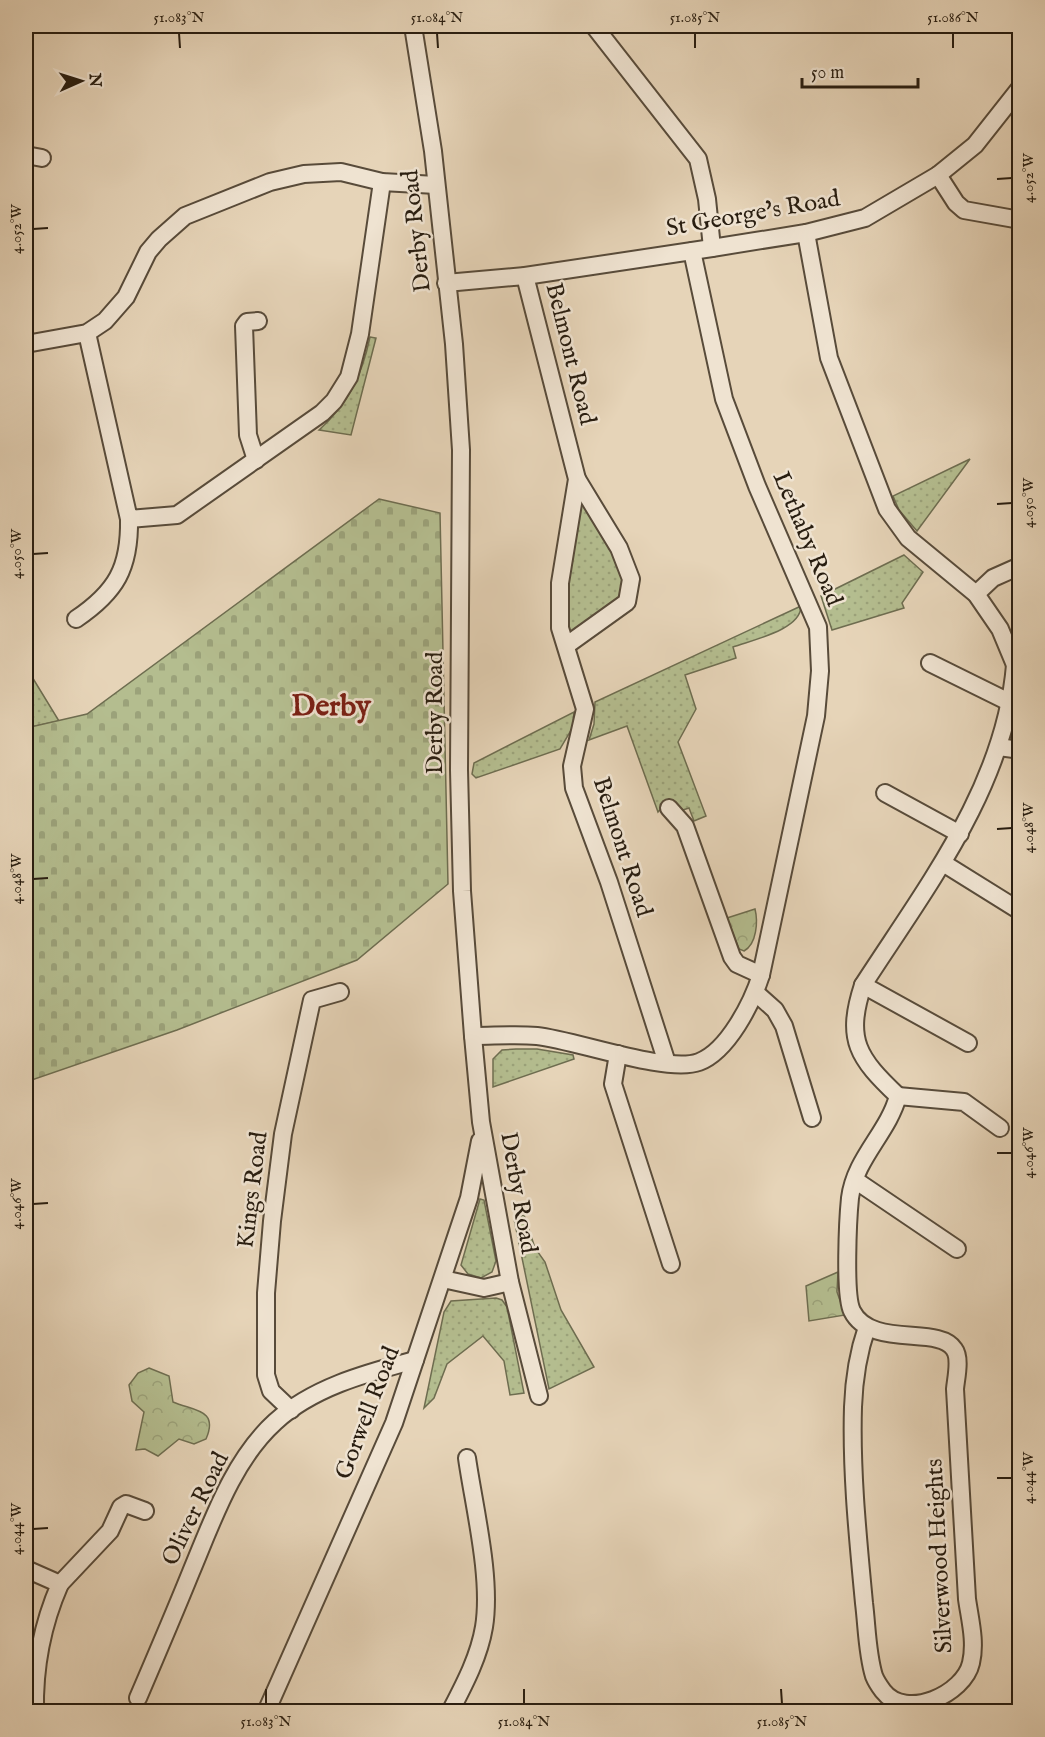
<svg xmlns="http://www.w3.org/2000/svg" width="1045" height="1737" font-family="'IM FELL English',serif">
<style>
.grass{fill:url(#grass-dots);stroke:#6e6d50;stroke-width:1.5}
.cemetery{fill:url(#cemetery-stones);stroke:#6e6d50;stroke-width:1.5}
.park{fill:url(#park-crowns);stroke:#6e6d50;stroke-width:1.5}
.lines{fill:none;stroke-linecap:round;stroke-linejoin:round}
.minor-casing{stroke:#584b3a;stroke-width:20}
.minor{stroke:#efe3d1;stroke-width:16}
.ticks{fill:none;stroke:#281d10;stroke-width:2}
.labels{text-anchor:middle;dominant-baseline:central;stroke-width:5;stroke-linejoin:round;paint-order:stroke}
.street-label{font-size:24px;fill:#281d10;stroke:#efe3d1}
.district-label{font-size:30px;font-weight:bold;fill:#7a1f14;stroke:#efe3d1}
.neatline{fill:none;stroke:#281d10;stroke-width:2}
.ticks-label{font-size:15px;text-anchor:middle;fill:#281d10}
</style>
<defs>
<pattern id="grass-dots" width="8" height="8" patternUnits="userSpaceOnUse" patternTransform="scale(1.5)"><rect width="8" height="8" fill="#b4bd8f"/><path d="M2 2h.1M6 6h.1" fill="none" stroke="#9ba27a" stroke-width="1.8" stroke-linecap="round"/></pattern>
<pattern id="cemetery-stones" width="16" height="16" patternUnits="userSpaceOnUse" patternTransform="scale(1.5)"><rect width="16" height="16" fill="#b4bd8f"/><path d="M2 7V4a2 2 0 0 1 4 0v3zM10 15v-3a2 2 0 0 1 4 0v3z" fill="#9ba27a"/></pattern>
<pattern id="park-crowns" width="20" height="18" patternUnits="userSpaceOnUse" patternTransform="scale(1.5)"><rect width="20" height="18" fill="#b4bd8f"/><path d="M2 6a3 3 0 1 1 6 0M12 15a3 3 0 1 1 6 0" fill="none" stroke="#9ba27a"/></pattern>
</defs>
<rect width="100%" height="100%" fill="#e6d4b8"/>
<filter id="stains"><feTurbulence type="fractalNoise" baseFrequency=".00333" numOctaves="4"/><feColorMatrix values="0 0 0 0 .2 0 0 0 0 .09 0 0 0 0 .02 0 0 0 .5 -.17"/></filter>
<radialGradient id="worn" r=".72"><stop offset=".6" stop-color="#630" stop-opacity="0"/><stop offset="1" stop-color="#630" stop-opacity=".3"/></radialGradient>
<g class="grass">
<path d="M370,337L376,338L351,435L319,430C349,403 362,375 370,337Z"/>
<polygon points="970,459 917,531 899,510 893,496"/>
<polygon points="577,480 619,549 626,602 567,644 560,583"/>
<polygon points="904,555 923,572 902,603 904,608 832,630 821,596"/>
<path d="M801,606C801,630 752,640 733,647L736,658L685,675L696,709L678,742L706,816L694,821L689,808L683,810L669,799L658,812L627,726L589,740L594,724L595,702Z"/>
<polygon points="26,667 59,721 26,728"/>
<polygon points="574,712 573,727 560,749 476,778 472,774 474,763"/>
<polygon points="516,1049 537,1049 573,1055 574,1059 493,1087 493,1059 502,1050"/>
<polygon points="480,1199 484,1200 496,1261 492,1272 481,1278 468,1274 461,1265"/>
<polygon points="524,1215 535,1248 545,1262 561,1310 594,1367 549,1389 514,1219"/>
<polygon points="496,1298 502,1300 507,1307 524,1393 510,1395 504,1361 483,1336 447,1364 434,1398 424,1408 444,1312 451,1301"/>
</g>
<polygon class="cemetery" points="379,499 440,513 448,884 357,960 177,1030 26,1082 26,728 87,714"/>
<g class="park">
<path d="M755,909C758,921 757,944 744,951L739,949L727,918Z"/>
<polygon points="838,1272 837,1292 845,1315 809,1321 806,1286"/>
<path d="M149,1368L169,1376L173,1402C194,1411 219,1409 206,1439L194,1444L179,1439L158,1456L145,1449L136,1450L144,1412L132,1401L129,1385L138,1373Z"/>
</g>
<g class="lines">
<defs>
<g id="minor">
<polyline points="413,26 433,151 454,344 461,450 459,770 462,891 473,1036 481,1122 510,1282 539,1396"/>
<polyline points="594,26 698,159 707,199 712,248"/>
<polyline points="26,155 42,158"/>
<polyline points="938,175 956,203 964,210 1020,220"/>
<polyline points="806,233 829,358 887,509 908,538 976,594 1000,629 1015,665"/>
<polyline points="525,276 577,479 560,583 560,628 585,709 572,766 574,788 609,882 667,1063"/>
<polyline points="446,283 525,276 712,248 806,233 865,218 938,175 975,145 1020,88"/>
<polyline points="87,333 129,519 177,515 322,413 334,401 349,377 360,334 382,182"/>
<polyline points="26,344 87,333 105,321 126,297 148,252 159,239 185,216 270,182 304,174 341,172 382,182 436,185"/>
<polyline points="256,460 248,435 244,326 247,322 258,321"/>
<polyline points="976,594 993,578 1020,566"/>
<path d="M76,619C116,592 130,568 129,519"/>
<polyline points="567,645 627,602 631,579 619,548 577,479"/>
<polyline points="930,663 1011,703"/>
<polyline points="999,747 1020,750"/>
<polyline points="885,793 960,834"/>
<polyline points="669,808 685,826 732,957 737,964 761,975"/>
<polyline points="943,863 1020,911"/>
<polyline points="863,985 968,1043"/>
<polyline points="756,993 775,1010 784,1026 812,1118"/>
<path d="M473,1036C494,1036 516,1034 537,1036C575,1040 667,1074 699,1062C728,1051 752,1003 761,975L816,716L820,671L818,627L757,486L724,399L692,251"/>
<polyline points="618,1054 613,1084 671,1264"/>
<polyline points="898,1096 964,1102 1000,1128"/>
<polyline points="855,1180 957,1249"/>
<polyline points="443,1279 484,1288 510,1282"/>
<path d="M867,1327C858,1353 854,1379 853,1407C851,1472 858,1539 864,1603C867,1627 867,1653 874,1676C876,1681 880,1687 883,1691C906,1721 964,1694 971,1663C976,1642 970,1620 967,1599L955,1389C956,1378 961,1358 954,1349C939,1325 871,1349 852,1311C844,1295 848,1218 850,1198C855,1158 888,1133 898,1096C858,1058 845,1040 863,985C927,886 1005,786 1015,665"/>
<polyline points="291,1410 271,1391 266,1375 266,1293 272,1221 283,1134 312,1000 340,992"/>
<path d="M26,1569L60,1584C42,1625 34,1667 35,1712"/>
<polyline points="60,1584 110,1531 121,1507 126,1504 145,1511"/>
<path d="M138,1698C156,1656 174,1614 191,1572C212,1522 233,1460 275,1422C313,1387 367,1373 415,1360"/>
<polyline points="266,1712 394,1423 469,1198 480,1141"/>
<path d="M450,1712C464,1685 479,1657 484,1627C492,1578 474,1507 467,1458"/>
</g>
</defs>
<use href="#minor" class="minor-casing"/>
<use href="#minor" class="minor"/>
</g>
<path class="ticks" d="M179,33L180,48M437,33L438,48M695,33V48M953,33V48M997,179L1012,178M33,229L48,228M997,504L1012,503M33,554L48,553M997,829L1012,828M33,879L48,878M997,1153H1012M33,1204L48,1203M997,1478H1012M33,1529L48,1528M266,1689V1704M524,1689V1704M781,1689L782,1704"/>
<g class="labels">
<g class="street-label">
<text transform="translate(753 214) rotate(-10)">St George's Road</text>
<text transform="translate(417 231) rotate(-96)">Derby Road</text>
<text transform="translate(570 354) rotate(76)">Belmont Road</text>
<text transform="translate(807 539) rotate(67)">Lethaby Road</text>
<text transform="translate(435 713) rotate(-90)">Derby Road</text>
<text transform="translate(622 847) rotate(72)">Belmont Road</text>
<text transform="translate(253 1190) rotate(-83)">Kings Road</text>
<text transform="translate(518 1193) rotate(80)">Derby Road</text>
<text transform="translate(368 1413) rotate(-69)">Gorwell Road</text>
<text transform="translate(196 1509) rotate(-64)">Oliver Road</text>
<text transform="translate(940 1556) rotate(-93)">Silverwood Heights</text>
</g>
<g class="district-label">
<text x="331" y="707">Derby</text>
</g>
</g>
<rect width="1045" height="1737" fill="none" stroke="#e6d4b8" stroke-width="66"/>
<g transform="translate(81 81) rotate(87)" stroke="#efe3d1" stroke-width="4.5" paint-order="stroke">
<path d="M0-4.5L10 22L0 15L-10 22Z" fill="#281d10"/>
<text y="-9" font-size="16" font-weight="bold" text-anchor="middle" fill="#281d10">N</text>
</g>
<path d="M802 78v9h116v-9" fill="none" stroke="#281d10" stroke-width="3"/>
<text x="811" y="78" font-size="18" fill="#281d10" stroke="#efe3d1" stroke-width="4.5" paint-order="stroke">50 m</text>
<rect x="33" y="33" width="979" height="1671" class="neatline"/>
<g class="ticks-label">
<text x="179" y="22">51.083°N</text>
<text x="437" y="22">51.084°N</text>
<text x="695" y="22">51.085°N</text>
<text x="953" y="22">51.086°N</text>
<text transform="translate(1028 178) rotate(-90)" y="5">4.052°W</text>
<text transform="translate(16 229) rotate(-90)" y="5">4.052°W</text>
<text transform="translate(1028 503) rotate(-90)" y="5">4.050°W</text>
<text transform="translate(16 554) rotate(-90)" y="5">4.050°W</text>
<text transform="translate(1028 828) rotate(-90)" y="5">4.048°W</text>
<text transform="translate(16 879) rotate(-90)" y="5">4.048°W</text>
<text transform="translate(1028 1153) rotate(-90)" y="5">4.046°W</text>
<text transform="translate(16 1204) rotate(-90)" y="5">4.046°W</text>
<text transform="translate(1028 1478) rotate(-90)" y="5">4.044°W</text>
<text transform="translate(16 1529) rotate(-90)" y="5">4.044°W</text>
<text x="266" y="1726">51.083°N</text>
<text x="524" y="1726">51.084°N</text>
<text x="782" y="1726">51.085°N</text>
</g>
<rect width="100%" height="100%" filter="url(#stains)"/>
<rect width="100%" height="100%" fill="url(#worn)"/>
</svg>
